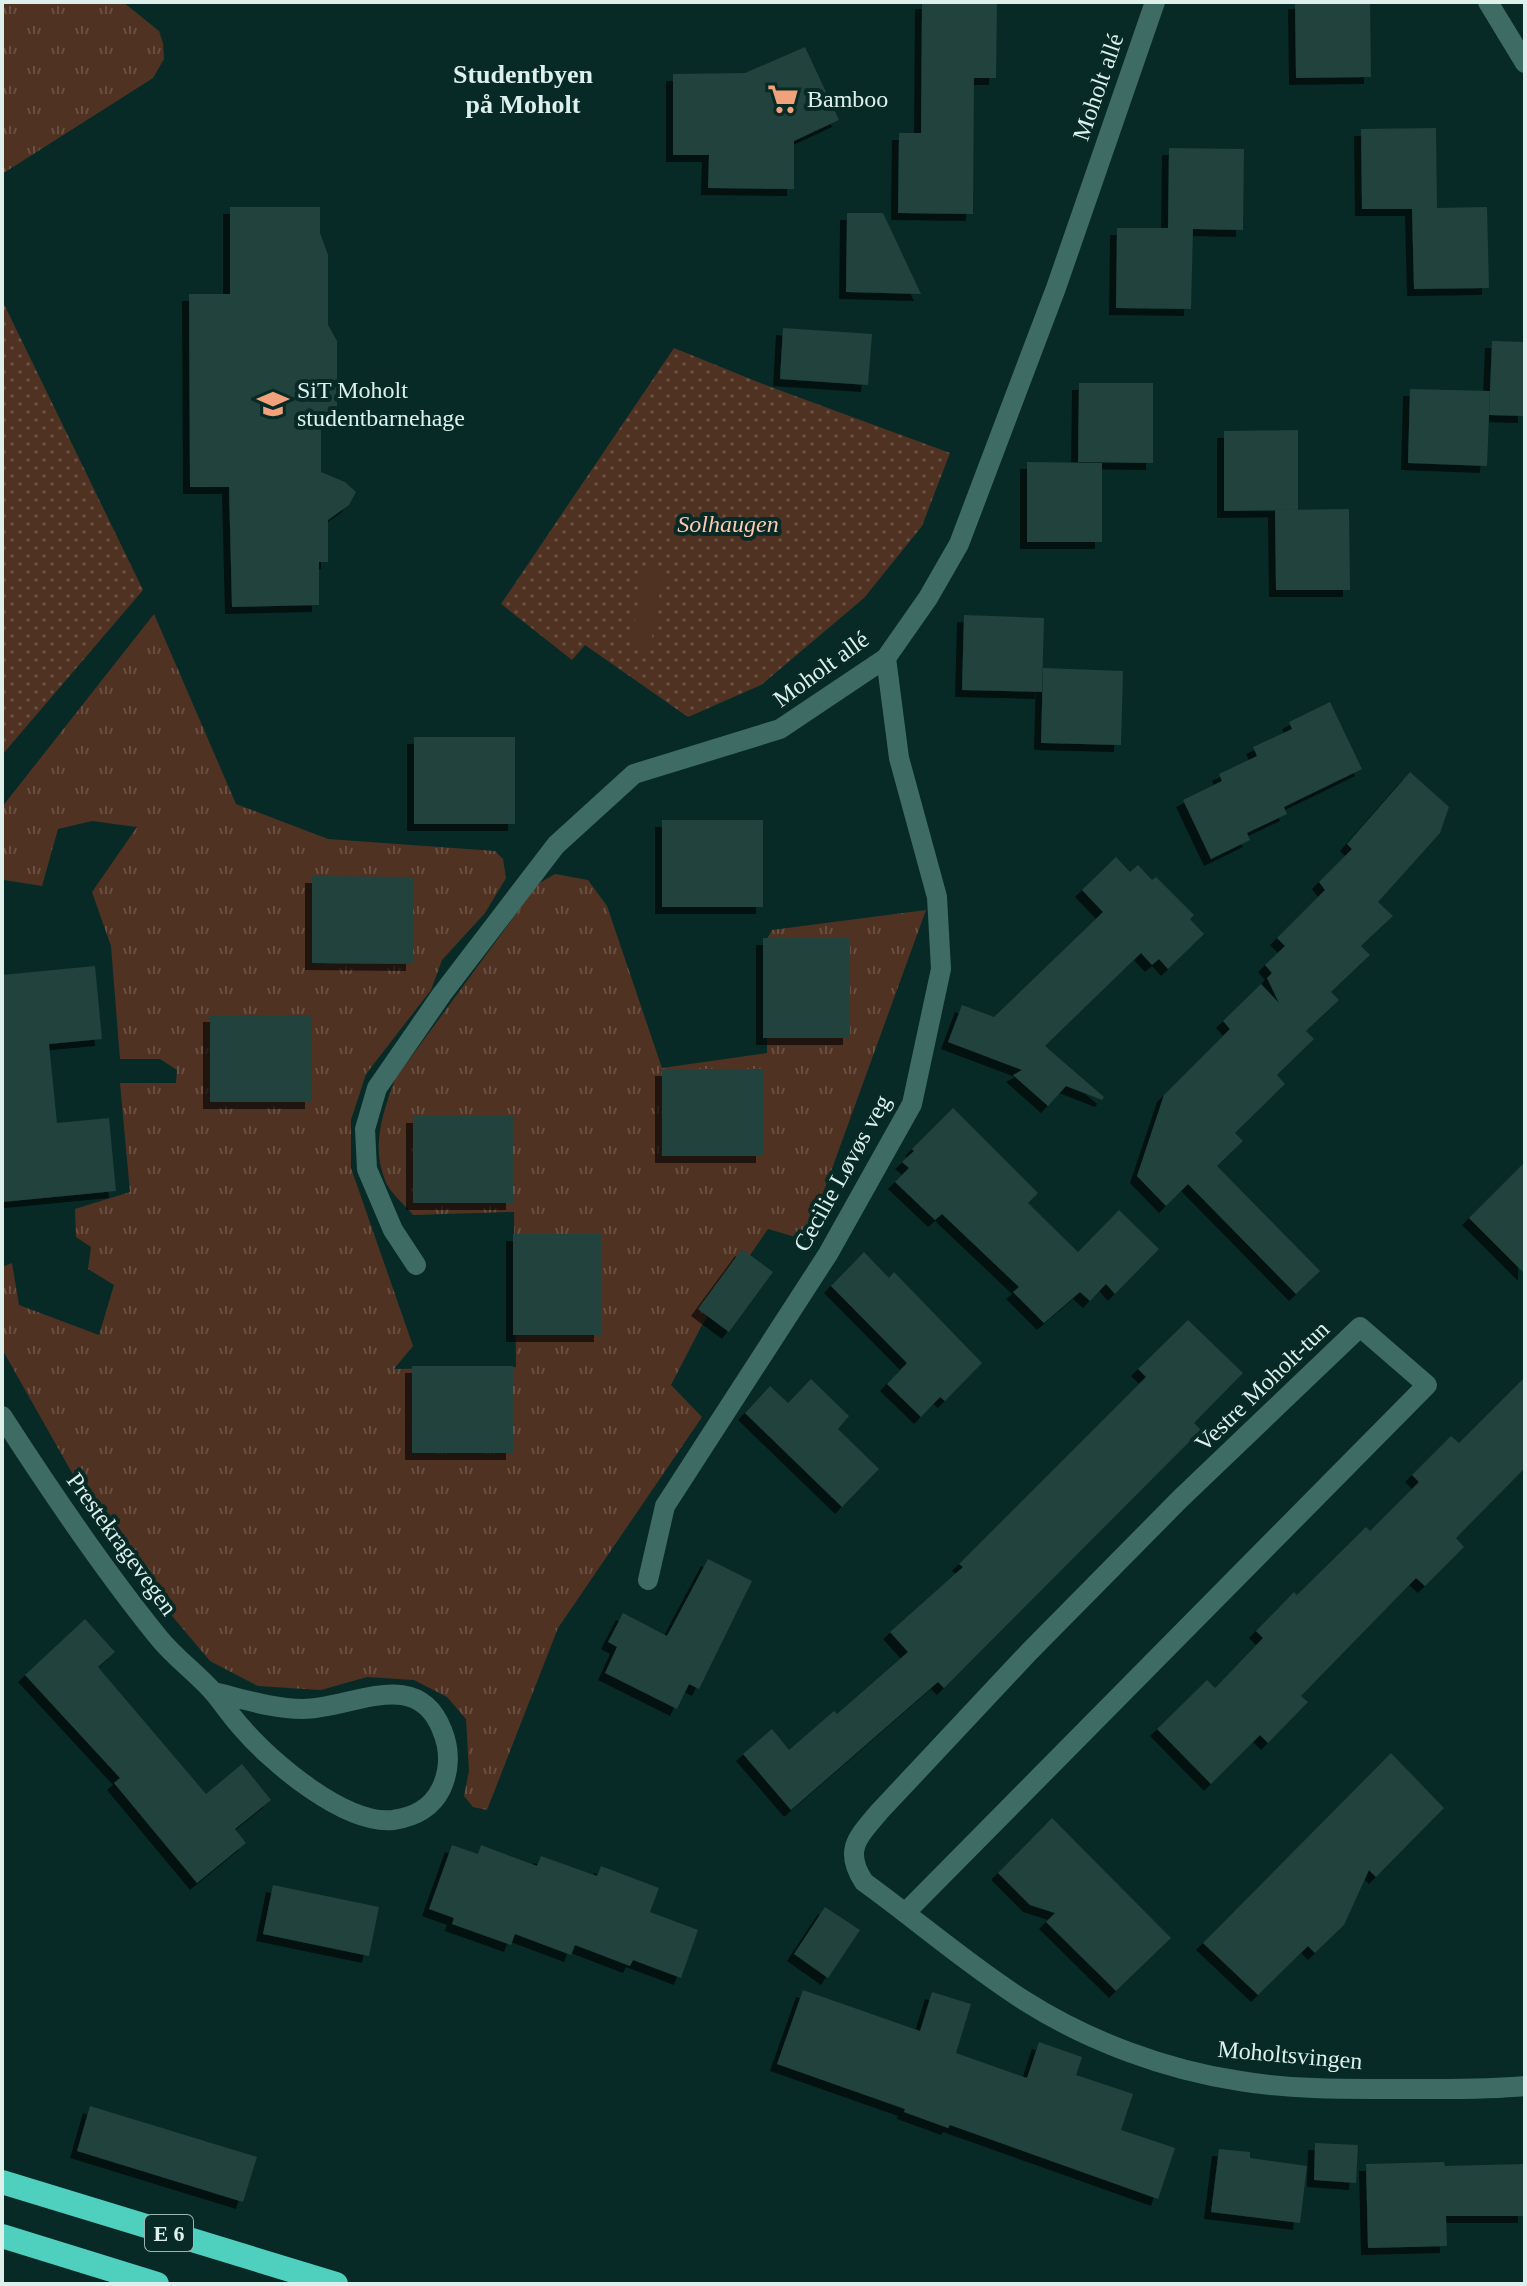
<svg xmlns="http://www.w3.org/2000/svg" width="1527" height="2286" font-family="'Times New Roman',serif">
<style>
.grass{fill:url(#grass-tufts)}
.park{fill:url(#park-dots)}
.pitch{fill:#503223}
.building{fill:#20423c;filter:url(#shadow)}
.lines{fill:none;stroke-linecap:round;stroke-linejoin:round}
.minor{stroke:#3e6c64;stroke-width:20}
.highway{stroke:#4fd0be;stroke-width:24}
.labels{text-anchor:middle;dominant-baseline:central;stroke-width:8;stroke-linejoin:round;paint-order:stroke}
.shield{fill:#072a26;stroke:#9db5b1;stroke-width:2}
.shield-label{font-size:22px;font-weight:bold;fill:#ddf0ec}
.street-label{font-size:24px;fill:#ddf0ec;stroke:#072a26}
.poi-label{font-size:24px;fill:#ddf0ec;stroke:#072a26;text-anchor:start}
.park-label{font-size:24px;font-style:italic;fill:#fdc9b0;stroke:#072a26}
.neighbourhood-label{font-size:26px;font-weight:bold;fill:#ddf0ec;stroke:#072a26}
</style>
<defs>
<pattern id="grass-tufts" width="24" height="20" patternUnits="userSpaceOnUse" patternTransform="scale(2)"><rect width="24" height="20" fill="#503223"/><path d="M3 7l-1-3M5 7V3M7 7l1-3M15 17l-1-3M17 17v-4M19 17l1-3" fill="none" stroke="#695043"/></pattern>
<pattern id="park-dots" width="8" height="8" patternUnits="userSpaceOnUse" patternTransform="scale(2)"><rect width="8" height="8" fill="#503223"/><path d="M2 2h.1M6 6h.1" fill="none" stroke="#695043" stroke-width="1.8" stroke-linecap="round"/></pattern>
<filter id="shadow"><feDropShadow dx="-7" dy="7" stdDeviation="0" flood-color="#0009"/></filter>
</defs>
<rect width="100%" height="100%" fill="#072a26"/>
<g class="grass">
<polygon points="2,2 123,2 159,31 163,43 164,59 153,78 2,174"/>
<path d="M154,614L236,804L328,839L495,851L503,859L506,878L485,913L442,960L431,990L366,1074L351,1120V1168L413,1346L394,1369L516,1367L514,1212L413,1215C405,1205 389,1192 385,1180C371,1146 383,1112 395,1079L538,884L555,874L588,880L607,906L662,1068L767,1053V939L772,930L926,910L806,1240L768,1229L702,1325L671,1385L702,1417L558,1628L487,1810L473,1807L464,1796L469,1771L466,1719L447,1697L414,1680L367,1677L321,1690L258,1686L210,1661L114,1547L2,1349V1267L12,1263L19,1305L99,1335L114,1285L88,1269L91,1247L76,1237L75,1209L130,1192L120,1083H176L177,1070L160,1059H120L111,946L92,892L137,827L92,821L58,829L42,886L4,880L2,883V807Z"/>
</g>
<g class="park">
<polygon points="2,300 143,590 2,755"/>
<polygon points="674,348 768,386 950,453 922,526 864,598 761,685 688,717 585,645 572,660 501,604"/>
</g>
<polygon class="pitch" points="645,565 664,568 649,653 630,646"/>
<g class="building">
<polygon points="922,2 997,2 996,78 974,78 973,214 898,213 899,133 921,133"/>
<polygon points="1295,2 1370,2 1371,77 1296,78"/>
<polygon points="805,47 839,120 794,141 794,189 708,188 709,155 673,155 673,74 745,73"/>
<polygon points="1436,128 1437,208 1487,207 1489,288 1414,289 1412,209 1362,209 1361,129"/>
<polygon points="1169,148 1244,149 1243,230 1193,229 1191,309 1116,308 1117,228 1168,228"/>
<polygon points="230,207 320,207 320,233 328,255 328,325 337,341 337,416 321,416 321,472 345,482 356,492 349,505 328,520 328,562 319,562 319,605 232,607 229,487 190,487 189,294 230,294"/>
<polygon points="847,213 883,213 921,294 846,292"/>
<polygon points="783,328 872,334 868,385 780,379"/>
<polygon points="1492,341 1525,342 1525,416 1489,415"/>
<polygon points="1079,383 1153,383 1153,463 1078,462"/>
<polygon points="1410,389 1490,391 1487,466 1408,463"/>
<polygon points="1298,430 1298,510 1224,511 1224,431"/>
<polygon points="1027,462 1102,463 1102,542 1027,542"/>
<polygon points="1349,509 1350,590 1276,590 1275,510"/>
<polygon points="964,615 1044,618 1042,692 962,690"/>
<polygon points="1043,668 1123,671 1121,745 1041,743"/>
<polygon points="1330,702 1362,769 1284,807 1287,814 1247,833 1250,840 1211,859 1183,800 1222,781 1219,774 1257,756 1253,747 1292,729 1289,722"/>
<rect x="414" y="737" width="101" height="87"/>
<polygon points="1410,772 1449,807 1440,833 1378,902 1393,916 1361,946 1370,955 1331,992 1339,1000 1306,1031 1314,1039 1277,1075 1285,1084 1235,1133 1243,1141 1217,1166 1320,1271 1296,1294 1188,1184 1166,1206 1137,1176 1164,1095 1230,1029 1223,1021 1261,984 1279,1003 1267,978 1272,973 1265,965 1285,946 1277,938 1325,890 1319,882 1352,849 1347,844"/>
<rect x="662" y="820" width="101" height="87"/>
<polygon points="1116,857 1130,872 1138,865 1152,880 1156,877 1194,915 1190,919 1204,934 1168,969 1159,959 1152,965 1141,953 1045,1046 1104,1097 1102,1100 1066,1086 1048,1106 1013,1075 1022,1070 948,1042 962,1005 994,1017 1103,912 1082,890"/>
<polygon points="312,876 413,877 413,964 312,963"/>
<rect x="763" y="938" width="87" height="100"/>
<polygon points="95,966 102,1039 49,1044 57,1123 109,1118 116,1191 2,1202 2,975"/>
<rect x="210" y="1015" width="102" height="87"/>
<rect x="662" y="1069" width="101" height="87"/>
<polygon points="953,1108 1038,1193 1028,1203 1078,1252 1119,1210 1159,1249 1115,1294 1106,1284 1090,1301 1080,1292 1044,1323 1013,1292 1019,1287 942,1214 935,1220 895,1182 909,1168 902,1162 914,1151 912,1149"/>
<rect x="413" y="1116" width="100" height="87"/>
<polygon points="1525,1162 1525,1274 1469,1218"/>
<rect x="513" y="1234" width="88" height="101"/>
<polygon points="742,1249 773,1272 729,1332 698,1309"/>
<polygon points="864,1252 889,1278 894,1272 982,1363 945,1401 940,1397 921,1417 887,1384 907,1363 831,1286"/>
<polygon points="1188,1320 1243,1373 1194,1423 1201,1430 944,1688 938,1682 791,1810 743,1754 772,1729 789,1750 834,1711 837,1714 908,1652 890,1632 963,1567 959,1564 1146,1377 1138,1369"/>
<rect x="412" y="1366" width="101" height="87"/>
<polygon points="1525,1377 1525,1468 1456,1538 1464,1547 1425,1586 1416,1578 1301,1696 1308,1702 1268,1743 1260,1735 1211,1784 1157,1729 1207,1680 1215,1688 1263,1638 1256,1631 1294,1592 1297,1595 1366,1527 1370,1531 1419,1482 1412,1475 1451,1436 1459,1443"/>
<polygon points="811,1379 849,1416 838,1429 879,1469 842,1507 745,1413 770,1386 788,1403"/>
<polygon points="708,1559 752,1581 699,1689 689,1684 677,1709 605,1673 617,1647 608,1642 623,1613 667,1636"/>
<polygon points="85,1619 115,1652 98,1667 206,1794 242,1764 271,1800 235,1829 246,1843 197,1883 114,1783 120,1778 25,1675"/>
<polygon points="1391,1753 1444,1808 1376,1877 1369,1870 1344,1925 1315,1953 1308,1946 1258,1995 1203,1943"/>
<polygon points="1052,1818 1171,1938 1116,1991 1046,1922 1055,1913 1030,1905 998,1873"/>
<polygon points="452,1845 478,1854 481,1845 537,1866 541,1856 597,1876 601,1866 659,1888 650,1912 698,1930 681,1978 633,1960 630,1966 575,1945 571,1955 515,1934 511,1945 452,1924 454,1918 429,1909"/>
<polygon points="273,1885 379,1907 369,1956 263,1934"/>
<polygon points="825,1907 860,1930 828,1978 794,1954"/>
<polygon points="803,1990 920,2031 932,1992 971,2004 956,2053 1027,2078 1039,2042 1082,2057 1076,2075 1133,2094 1121,2130 1175,2148 1158,2199 950,2125 948,2128 904,2112 905,2109 777,2064"/>
<polygon points="90,2106 257,2157 243,2202 77,2151"/>
<polygon points="1315,2143 1358,2145 1356,2183 1314,2180"/>
<polygon points="1219,2149 1250,2152 1250,2158 1307,2166 1300,2223 1211,2212"/>
<polygon points="1444,2162 1445,2166 1525,2164 1525,2216 1446,2216 1447,2246 1368,2248 1366,2164"/>
</g>
<g class="lines">
<g class="minor">
<polyline points="1488,2 1525,63"/>
<polyline points="416,1265 393,1230 367,1169 365,1129 377,1088 442,994 556,845 634,774 780,729 886,658 928,598 959,544 1056,288 1155,2"/>
<path d="M2,1416C51,1492 102,1568 159,1638C176,1659 198,1674 215,1694C224,1705 232,1717 242,1728C271,1762 345,1825 393,1820C414,1817 431,1809 441,1789C450,1770 450,1749 442,1730C417,1665 351,1709 303,1709C273,1709 243,1699 214,1692"/>
<polyline points="648,1580 665,1506 828,1254 912,1104 941,969 937,897 899,758 886,658"/>
<path d="M906,1912L1427,1385L1360,1327L1180,1499L1029,1652L879,1812C858,1837 843,1850 864,1882C918,1921 968,1965 1025,2001C1088,2041 1166,2070 1240,2081C1294,2090 1349,2089 1404,2089C1444,2089 1485,2090 1525,2086"/>
</g>
<g class="highway">
<polyline points="2,2182 336,2284"/>
<polyline points="2,2236 157,2284"/>
</g>
</g>
<defs>
<symbol id="supermarket-bare" viewBox="-9 -9 18 18"><path d="M-6-5.5h2.5l.6 2H6L4.5 2H-2.5L-4.4-4H-6ZM-1.5 3.2a1.3 1.3 0 1 0 .1 0ZM3 3.2a1.3 1.3 0 1 0 .1 0Z" fill="#f1a27b" stroke="#072a26" stroke-width="2.5" paint-order="stroke"/></symbol>
<symbol id="school-bare" viewBox="-9 -9 18 18"><path d="M0-5L7-2L0 1L-7-2ZM-4 1L0 2.5L4 1V4Q0 6-4 4Z" fill="#f1a27b" stroke="#072a26" stroke-width="2.5" paint-order="stroke"/></symbol>
</defs>
<g fill-rule="evenodd">
<use href="#supermarket-bare" x="761" y="77" width="44" height="44"/>
<use href="#school-bare" x="251" y="382" width="44" height="44"/>
</g>
<g class="labels">
<rect class="shield" x="145" y="2215" width="48" height="36" rx="6"/>
<g class="shield-label">
<text x="169" y="2233">E 6</text>
</g>
<g class="street-label">
<text transform="translate(1098 87) rotate(-71)">Moholt allé</text>
<text transform="translate(821 669) rotate(-36)">Moholt allé</text>
<text transform="translate(842 1173) rotate(-61)">Cecilie Løvøs veg</text>
<text transform="translate(1262 1386) rotate(-44)">Vestre Moholt-tun</text>
<text transform="translate(122 1544) rotate(54)">Prestekragevegen</text>
<text transform="translate(1290 2055) rotate(5)">Moholtsvingen</text>
</g>
<g class="poi-label">
<text x="807" y="99">Bamboo</text>
<text x="297" y="390">SiT Moholt<tspan x="297" dy="28">studentbarnehage</tspan></text>
</g>
<g class="park-label">
<text x="728" y="524">Solhaugen</text>
</g>
<g class="neighbourhood-label">
<text x="523" y="74">Studentbyen<tspan x="523" dy="30">på Moholt</tspan></text>
</g>
</g>
<rect width="1527" height="2286" fill="none" stroke="#ddf0ec" stroke-width="8"/>
</svg>
